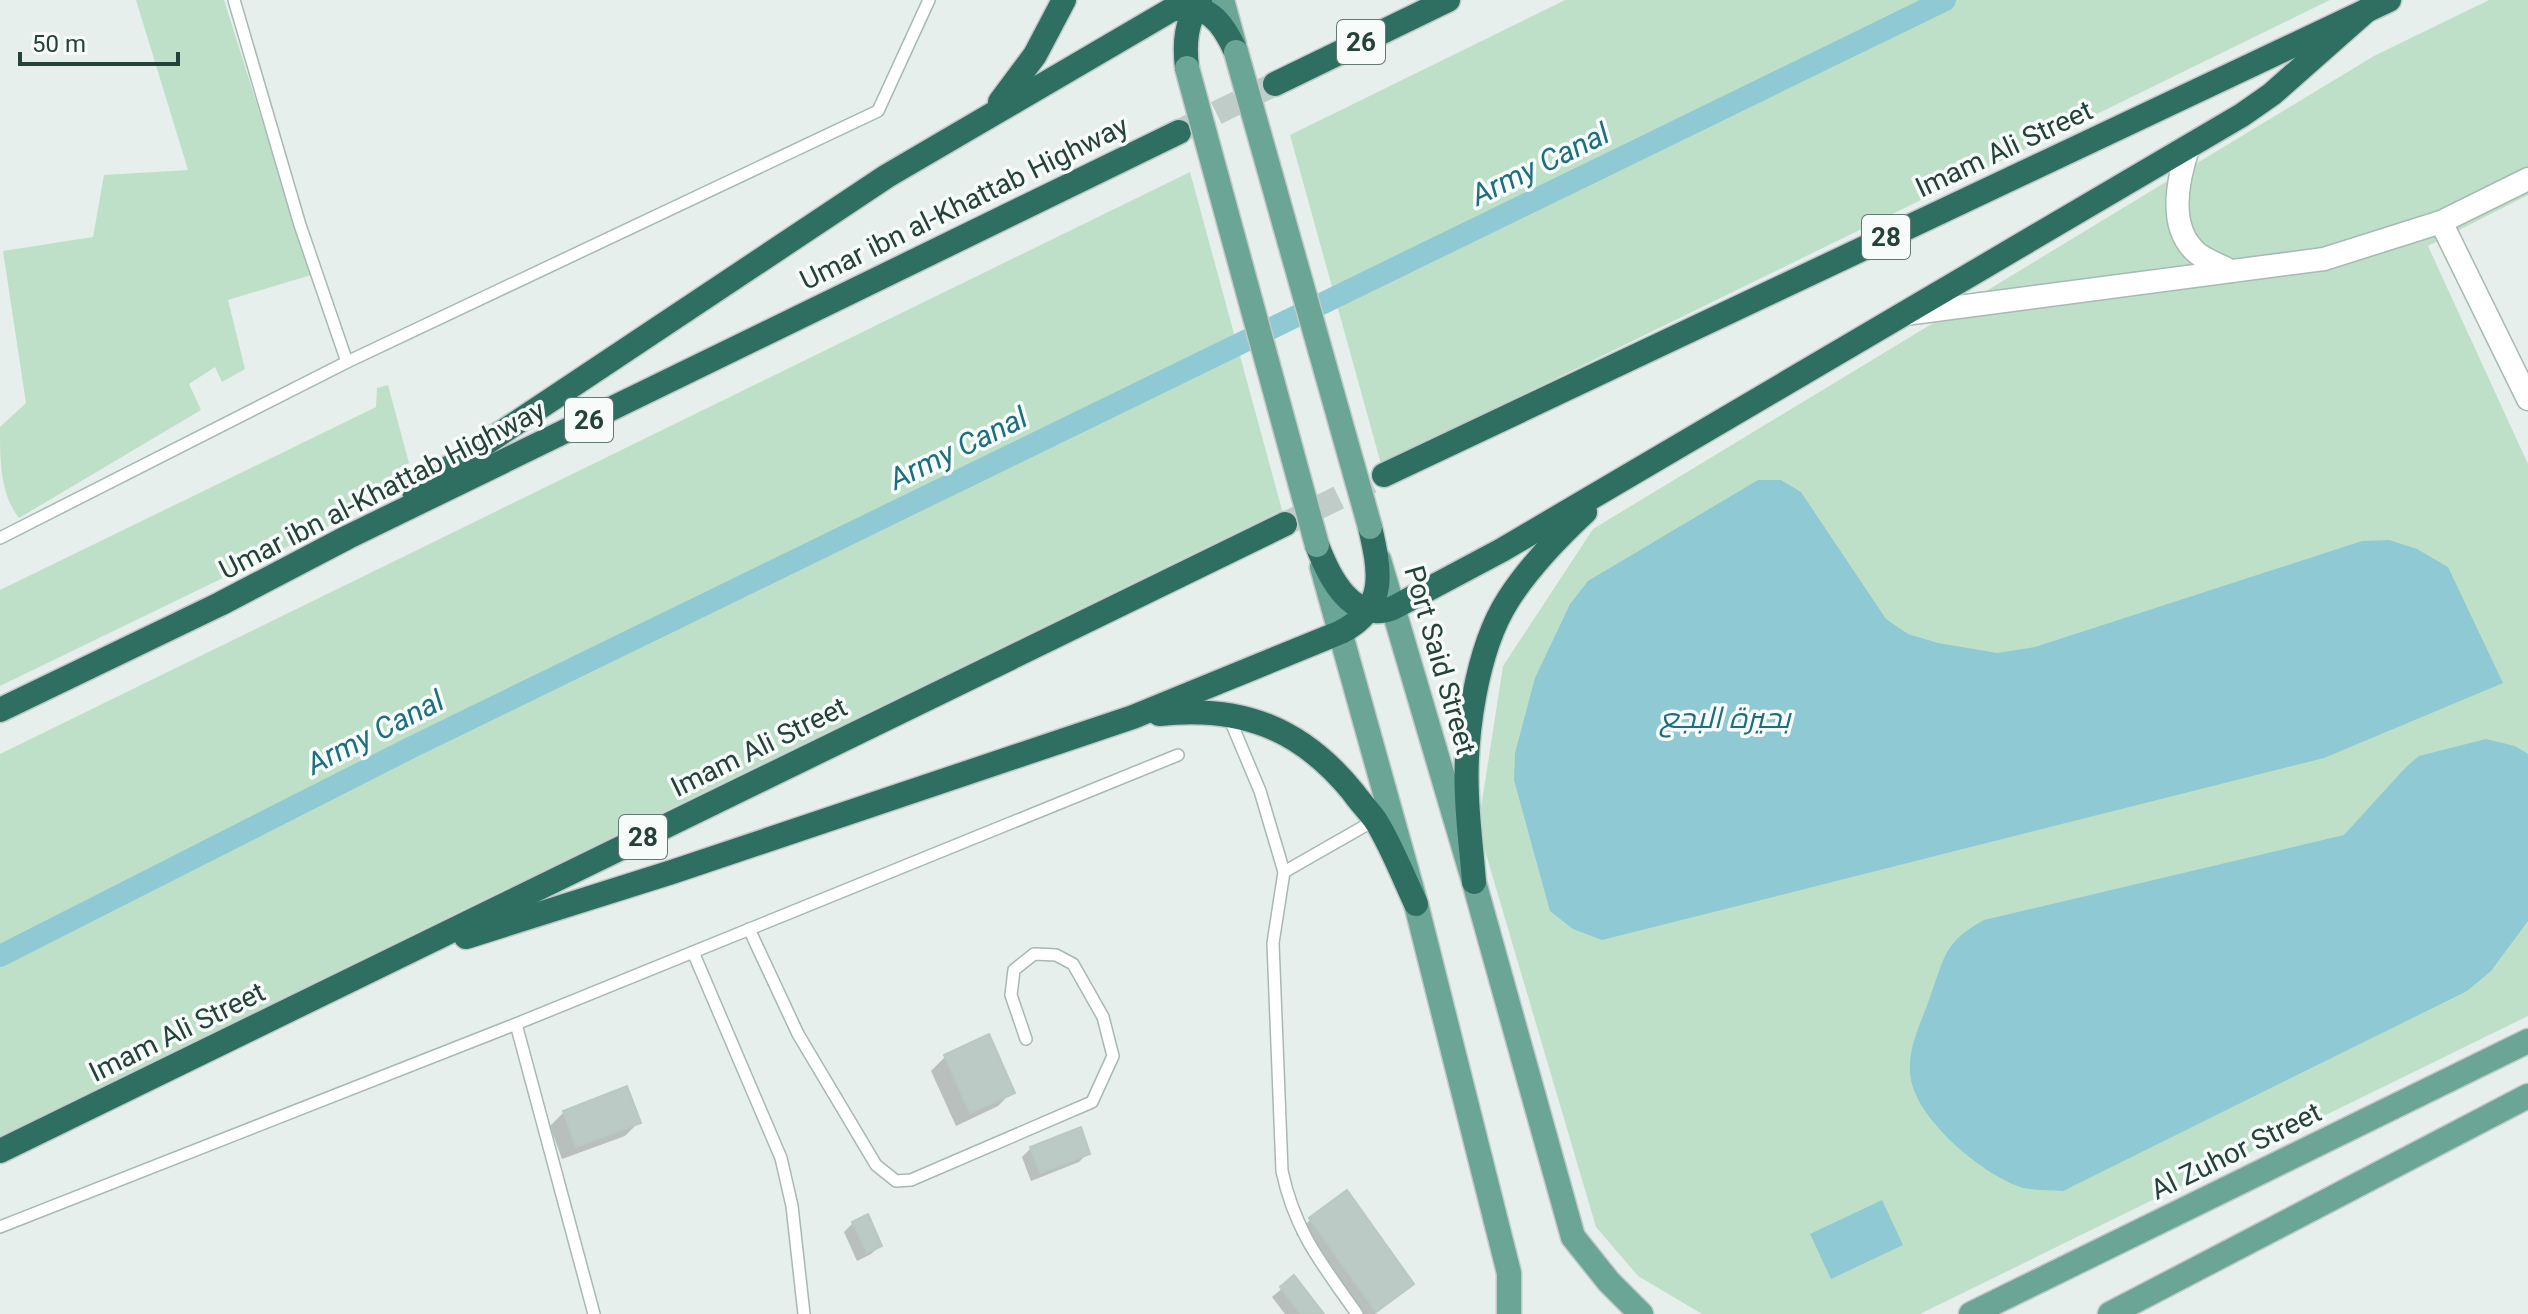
<svg xmlns="http://www.w3.org/2000/svg" width="2528" height="1314" font-family="Roboto,Cairo,sans-serif">
<style>
.green{fill:#bfe0c8}
.water{fill:#8ec9d4}
.shadow{fill:#0003}
.lines{fill:none;stroke-linecap:round;stroke-linejoin:round}
.canal{stroke:#8ec9d4;stroke-width:22}
.building{fill:#bbcac4;stroke:#b8c9c2;stroke-width:2}
.highway-tunnel{stroke:#bfccc8;stroke-width:24;stroke-dasharray:24 12;stroke-linecap:butt}
.lane-casing{stroke:#a8b8b2;stroke-width:14}
.street-casing{stroke:#a8b8b2;stroke-width:25}
.primary-casing{stroke:#c2cac8;stroke-width:27}
.highway-casing{stroke:#c2cac8;stroke-width:27}
.lane{stroke:#fff;stroke-width:11}
.street{stroke:#fff;stroke-width:22}
.primary{stroke:#6aa596;stroke-width:24}
.highway{stroke:#2f6f62;stroke-width:24}
.primary-bridge-casing{stroke:#c2cac8;stroke-width:27;stroke-linecap:butt}
.primary-bridge{stroke:#6aa596;stroke-width:24}
.labels{text-anchor:middle;dominant-baseline:central;stroke-width:7;stroke-linejoin:round;paint-order:stroke}
.shield{fill:#f7fbf9;stroke:#637a73;stroke-width:2}
.shield-label{font-size:26px;font-weight:bold;fill:#24423a}
.street-label{font-size:28px;fill:#24423a;stroke:#f7fbf9}
.water-label{font-size:30px;font-style:italic;fill:#1c6f80;stroke:#f7fbf9}
</style>
<rect width="100%" height="100%" fill="#e6efeb"/>
<g class="green">
<path d="M136,0H224L311,275L228,300L245,369L222,382L215,367L189,384L201,410L19,518C0,494 0,459 0,427L26,403L3,251L93,237L104,175L188,170Z"/>
<polygon points="1565,0 2330,0 1381,464 1290,135"/>
<polygon points="2489,0 2528,0 2528,195 2428,246 2528,464 2528,1016 1920,1314 1702,1314 1638,1276 1596,1227 1478,827 1503,666 1593,529 2374,56"/>
<polygon points="1190,172 1282,510 0,1136 0,754"/>
<polygon points="388,385 409,463 326,528 0,686 0,590 376,407 377,388"/>
</g>
<g class="water">
<polygon points="1758,480 1781,480 1801,492 1886,619 1908,634 1938,643 1997,653 2035,647 2362,541 2389,540 2417,549 2448,567 2503,683 2324,758 1602,940 1573,929 1550,911 1514,780 1515,753 1535,678 1570,604 1588,581"/>
<path d="M2486,739L2515,746L2528,754V921L2491,971L2467,991L2063,1191C2048,1190 2028,1191 2015,1185C1976,1169 1913,1116 1910,1073C1908,1046 1922,1021 1930,997C1945,956 1944,942 1984,920L2344,835L2406,767L2419,756Z"/>
<polygon points="1882,1200 1903,1245 1831,1279 1810,1234"/>
</g>
<g class="shadow">
<polygon points="988,1037 1012,1092 998,1106 956,1126 931,1071 945,1057"/>
<polygon points="564,1112 639,1122 625,1136 562,1159 550,1126"/>
<polygon points="1031,1148 1088,1153 1079,1162 1031,1181 1022,1157"/>
<polygon points="1347,1193 1411,1284 1375,1314 1354,1314 1296,1234 1310,1220"/>
<polygon points="853,1223 880,1246 871,1254 857,1261 844,1232"/>
<polygon points="1294,1278 1322,1314 1285,1314 1272,1297"/>
</g>
<g class="lines">
<polyline class="canal" points="0,956 410,748 1945,0"/>
</g>
<g class="building">
<polygon points="989,1034 1015,1093 970,1113 944,1055"/>
<polygon points="627,1086 641,1123 576,1147 563,1111"/>
<polygon points="1081,1127 1090,1154 1040,1173 1030,1147"/>
<polygon points="1347,1190 1414,1284 1376,1312 1309,1218"/>
<polygon points="868,1214 882,1246 867,1253 852,1222"/>
<polygon points="1294,1275 1324,1314 1301,1314 1280,1287"/>
</g>
<g class="lines">
<g class="highway-tunnel">
<polyline points="1184,129 1275,84"/>
<polyline points="1285,524 1384,475"/>
</g>
<defs>
<g id="lane">
<polyline points="234,0 300,225 347,362"/>
<polyline points="0,538 347,362 878,111 929,0"/>
<path d="M1228,715L1260,791L1284,872L1273,943L1282,1171C1295,1232 1322,1264 1357,1314"/>
<polyline points="1284,872 1375,820"/>
<polyline points="749,929 798,1034 876,1165 896,1181 911,1180 1092,1102 1113,1056 1103,1017 1073,964 1056,955 1034,954 1014,970 1011,995 1026,1039"/>
<polyline points="693,952 781,1158 792,1206 804,1314"/>
<polyline points="516,1024 594,1314"/>
<polyline points="0,1227 516,1024 1178,755"/>
</g>
<g id="street">
<path d="M2189,146C2178,178 2167,227 2197,253C2207,261 2220,265 2231,271"/>
<polyline points="2441,222 2528,399"/>
<polyline points="1905,314 2324,259 2441,222 2528,179"/>
</g>
<g id="primary">
<polyline points="1222,0 1234,44"/>
<polyline points="1379,560 1474,882 1573,1237 1609,1282 1641,1314"/>
<polyline points="1322,567 1416,904 1509,1273 1509,1314"/>
<polyline points="1971,1314 2528,1041"/>
<polyline points="2110,1314 2528,1096"/>
</g>
<g id="highway">
<path d="M1187,68C1184,42 1186,23 1200,0"/>
<polyline points="1275,84 1448,0"/>
<polyline points="1000,102 1035,55 1064,0"/>
<polyline points="1384,475 2389,0"/>
<path d="M414,491L887,176L1171,10C1206,0 1223,22 1236,52"/>
<path d="M1317,545C1329,577 1352,624 1393,608L1502,550L2242,115L2272,94L2366,11"/>
<polyline points="0,710 220,604 348,537 1179,132"/>
<path d="M1159,714C1241,705 1301,728 1353,792C1360,802 1369,811 1376,821C1392,847 1403,876 1416,904"/>
<path d="M1474,882C1472,854 1468,825 1467,796C1464,738 1476,650 1508,600C1529,567 1556,539 1585,512"/>
<path d="M466,937L672,872L1133,717L1341,632C1388,608 1380,571 1370,527"/>
<polyline points="0,1151 1285,524"/>
</g>
</defs>
<use href="#lane" class="lane-casing"/>
<use href="#street" class="street-casing"/>
<use href="#primary" class="primary-casing"/>
<use href="#highway" class="highway-casing"/>
<use href="#lane" class="lane"/>
<use href="#street" class="street"/>
<use href="#primary" class="primary"/>
<use href="#highway" class="highway"/>
<defs>
<g id="primary-bridge">
<polyline points="1236,52 1370,527"/>
<polyline points="1187,68 1317,545"/>
</g>
</defs>
<use href="#primary-bridge" class="primary-bridge-casing"/>
<use href="#primary-bridge" class="primary-bridge"/>
</g>
<g class="labels">
<g class="shield">
<rect x="1337" y="20" width="48" height="44" rx="6"/>
<rect x="1862" y="215" width="48" height="44" rx="6"/>
<rect x="565" y="398" width="48" height="44" rx="6"/>
<rect x="619" y="815" width="48" height="44" rx="6"/>
</g>
<g class="shield-label">
<text x="1361" y="42">26</text>
<text x="1886" y="237">28</text>
<text x="589" y="420">26</text>
<text x="643" y="837">28</text>
</g>
<g class="street-label">
<text transform="translate(2004 149) rotate(-25)">Imam Ali Street</text>
<text transform="translate(964 203) rotate(-26)">Umar ibn al-Khattab Highway</text>
<text transform="translate(382 490) rotate(-27)">Umar ibn al-Khattab Highway</text>
<text transform="translate(1440 660) rotate(74)">Port Said Street</text>
<text transform="translate(759 747) rotate(-26)">Imam Ali Street</text>
<text transform="translate(177 1032) rotate(-26)">Imam Ali Street</text>
<text transform="translate(2236 1151) rotate(-26)">Al Zuhor Street</text>
</g>
<g class="water-label">
<text transform="translate(1540 164) rotate(-26)">Army Canal</text>
<text transform="translate(958 448) rotate(-26)">Army Canal</text>
<text x="1725" y="717">بحيرة البجع</text>
<text transform="translate(375 732) rotate(-27)">Army Canal</text>
</g>
</g>
<path d="M20 52v12h158v-12" fill="none" stroke="#24423a" stroke-width="4"/>
<text x="32" y="52" font-size="24" fill="#24423a" stroke="#f7fbf9" stroke-width="6" paint-order="stroke">50 m</text>
</svg>
